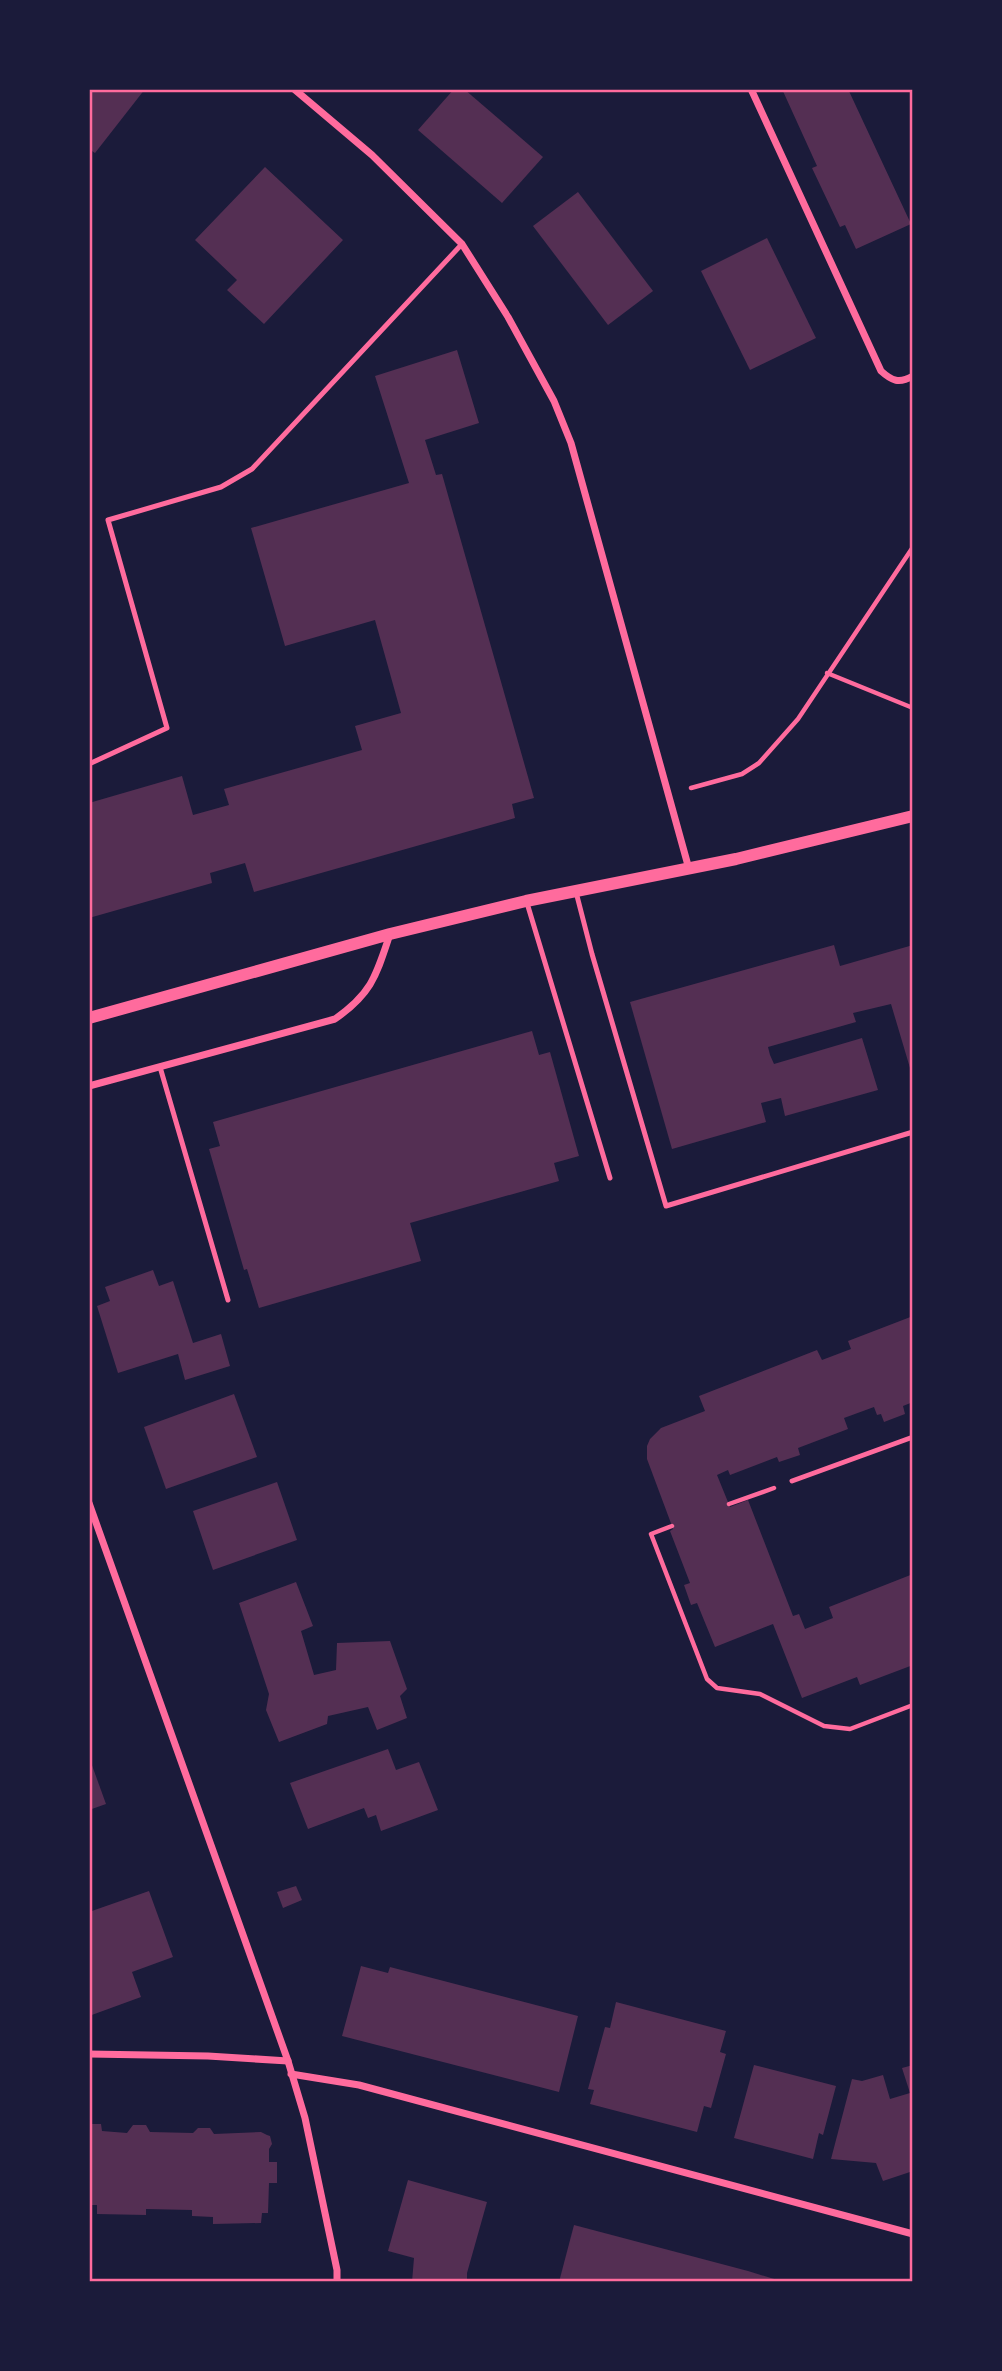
<svg xmlns="http://www.w3.org/2000/svg" width="1002" height="2371" font-family="'Exo 2',sans-serif">
<style>
.building{fill:#542f53}
.lines{fill:none;stroke-linecap:round;stroke-linejoin:round}
.path{stroke:#ff6b9d;stroke-width:4.5}
.service{stroke:#ff6b9d;stroke-width:5}
.minor{stroke:#ff6b9d;stroke-width:7}
.tertiary{stroke:#ff6b9d;stroke-width:12}
.neatline{fill:none;stroke:#ff6b9d;stroke-width:2.5}
</style>
<rect width="100%" height="100%" fill="#1b1b3a"/>
<g class="building">
<polygon points="89,89 145,89 95,153 89,149"/>
<polygon points="454,89 464,89 543,157 502,203 418,130"/>
<polygon points="782,89 848,89 911,224 856,249 845,225 840,227 812,168 817,166"/>
<polygon points="265,167 343,240 264,324 227,290 237,280 195,240"/>
<polygon points="578,192 653,291 608,325 533,226"/>
<polygon points="767,238 816,338 750,370 701,271"/>
<polygon points="457,350 479,423 425,440 436,475 442,474 534,798 512,804 515,818 254,892 245,863 210,873 212,883 89,918 89,803 182,776 193,815 229,805 224,789 362,750 355,726 401,713 375,620 285,646 251,528 409,483 375,376"/>
<polygon points="834,945 840,966 913,945 913,1078 891,1004 853,1013 856,1022 768,1047 770,1055 774,1064 862,1038 878,1090 785,1116 781,1098 761,1103 766,1122 672,1149 630,1002"/>
<polygon points="532,1031 539,1055 550,1052 579,1156 554,1163 559,1181 410,1223 421,1261 259,1308 247,1269 244,1270 209,1149 220,1146 213,1122"/>
<polygon points="153,1270 159,1286 173,1281 193,1343 221,1334 230,1366 185,1380 178,1354 118,1373 97,1306 110,1301 105,1287"/>
<polygon points="913,1316 913,1402 903,1406 905,1414 884,1422 881,1414 877,1415 874,1407 844,1418 848,1429 798,1448 800,1455 779,1462 777,1457 730,1475 728,1470 717,1475 730,1507 748,1500 793,1616 799,1614 805,1629 833,1618 829,1607 913,1574 913,1665 860,1685 857,1677 802,1698 773,1624 715,1647 697,1603 691,1605 684,1585 690,1583 670,1531 673,1529 672,1526 647,1459 647,1446 650,1439 661,1428 705,1411 699,1396 817,1350 822,1360 851,1349 848,1341"/>
<polygon points="234,1394 257,1457 166,1489 144,1427"/>
<polygon points="277,1482 297,1540 213,1570 193,1511"/>
<polygon points="296,1582 313,1626 301,1631 314,1675 336,1670 337,1643 390,1641 407,1689 400,1696 407,1718 377,1730 368,1707 328,1716 327,1724 279,1742 266,1710 269,1694 239,1603"/>
<polygon points="388,1749 396,1770 419,1762 438,1810 381,1831 376,1815 368,1818 364,1808 308,1829 290,1783"/>
<polygon points="89,1757 106,1804 89,1810"/>
<polygon points="296,1886 302,1900 283,1908 277,1892"/>
<polygon points="149,1891 173,1957 132,1972 141,1997 89,2016 89,1912"/>
<polygon points="361,1966 388,1973 390,1967 578,2016 559,2092 342,2036"/>
<polygon points="616,2002 726,2031 720,2052 726,2054 711,2108 704,2106 697,2132 590,2104 594,2090 588,2089 605,2027 610,2028"/>
<polygon points="754,2065 836,2086 823,2135 819,2133 813,2159 734,2138"/>
<polygon points="913,2065 913,2179 910,2172 883,2181 876,2163 831,2159 852,2079 862,2081 883,2075 890,2099 910,2093 902,2068"/>
<polygon points="89,2124 101,2124 102,2131 127,2133 133,2125 146,2125 150,2132 193,2133 198,2128 210,2128 214,2134 261,2132 267,2135 270,2136 272,2144 269,2149 269,2162 277,2162 277,2183 269,2183 268,2213 262,2213 261,2223 213,2224 213,2217 192,2216 192,2210 146,2209 146,2215 97,2214 97,2205 89,2205"/>
<polygon points="408,2180 487,2202 467,2273 467,2282 412,2282 414,2258 388,2251"/>
<polygon points="574,2225 748,2271 784,2282 559,2282"/>
</g>
<g class="lines">
<g class="path">
<polyline points="827,673 913,708"/>
<polyline points="691,788 742,774 759,763 798,719 913,547"/>
<polyline points="729,1504 774,1488"/>
<polyline points="672,1526 651,1534 707,1679 717,1688 760,1694 824,1726 850,1729 913,1705"/>
</g>
<g class="service">
<polyline points="89,764 167,728 108,520 221,487 252,469 462,244"/>
<polyline points="576,892 592,954 666,1206 913,1132"/>
<polyline points="527,903 610,1178"/>
<polyline points="160,1067 228,1300"/>
<polyline points="792,1481 913,1437"/>
</g>
<g class="minor">
<polyline points="294,89 372,155 462,244 508,317 554,401 571,443 689,869"/>
<path d="M751,89L881,371C892,381 899,384 913,376"/>
<path d="M89,1086L335,1019C372,993 376,976 390,934"/>
<polyline points="89,1503 288,2061 305,2118 337,2270 337,2282"/>
<polyline points="89,2054 208,2056 288,2061"/>
<polyline points="291,2074 359,2085 913,2234"/>
</g>
<polyline class="tertiary" points="89,1018 390,934 526,901 736,859 913,816"/>
</g>
<rect width="1002" height="2371" fill="none" stroke="#1b1b3a" stroke-width="182"/>
<rect x="91" y="91" width="820" height="2189" class="neatline"/>
</svg>
